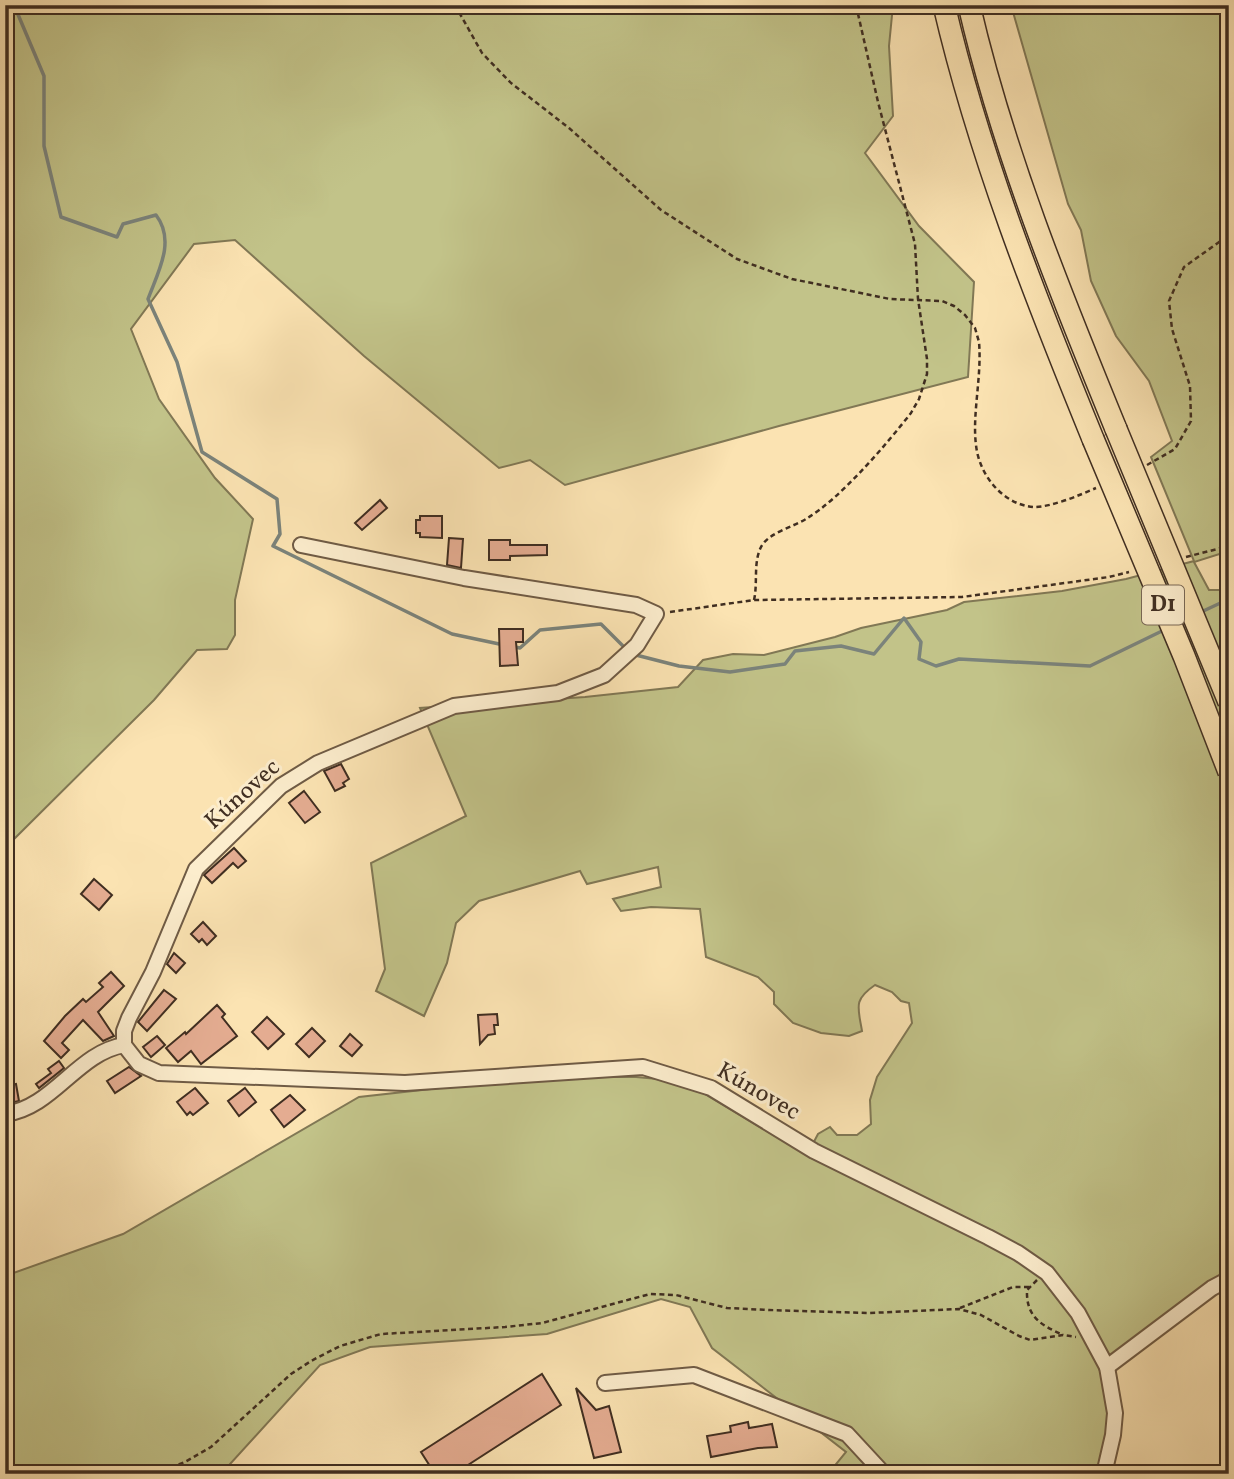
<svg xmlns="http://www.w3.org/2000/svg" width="1234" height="1479" font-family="Vollkorn,serif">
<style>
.green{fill:#c2c389;stroke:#817855;stroke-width:2}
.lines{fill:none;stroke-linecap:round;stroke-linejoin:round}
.stream{stroke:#7b837b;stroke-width:3.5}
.building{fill:#e4ac91;stroke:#402e21;stroke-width:2}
.minor-casing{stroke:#6f5b45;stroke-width:18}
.highway-casing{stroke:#402e21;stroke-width:24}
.path{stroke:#402e21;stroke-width:2.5;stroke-dasharray:5 3.5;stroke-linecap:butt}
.minor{stroke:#fcedcd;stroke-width:14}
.highway{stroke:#fbe3b2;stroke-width:21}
.highway-bridge-casing{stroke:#402e21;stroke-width:24;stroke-linecap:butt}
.highway-bridge{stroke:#fbe3b2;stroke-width:21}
.labels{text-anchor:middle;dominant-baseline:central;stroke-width:6;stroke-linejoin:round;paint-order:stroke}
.shield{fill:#fcedcd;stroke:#786755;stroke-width:2}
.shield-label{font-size:23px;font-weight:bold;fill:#402e21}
.street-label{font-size:24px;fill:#402e21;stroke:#fcedcd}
</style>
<rect width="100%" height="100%" fill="#fbe3b2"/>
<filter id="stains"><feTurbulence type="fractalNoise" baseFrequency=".00286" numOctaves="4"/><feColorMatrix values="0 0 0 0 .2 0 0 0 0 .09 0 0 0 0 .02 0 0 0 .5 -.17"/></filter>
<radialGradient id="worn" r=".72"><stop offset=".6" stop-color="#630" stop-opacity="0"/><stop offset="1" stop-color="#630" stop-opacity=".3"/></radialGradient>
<g class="green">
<polygon points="5,5 893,5 889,46 893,116 865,153 919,226 974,282 968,377 779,426 565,485 530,460 499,468 364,356 235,240 194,244 131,329 159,399 215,478 253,519 235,600 235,635 227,649 197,650 154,700 5,848"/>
<path d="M1011,5H1229V551L1194,562L1209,590H1229V1285L1145,1345L1107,1377L1112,1413L1101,1474H828L846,1452L712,1348L690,1307L661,1299L547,1334L370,1347L320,1365L221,1474H5V1276L123,1234L359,1097L538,1077H636L669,1080L703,1093L807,1155L818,1134L830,1127L837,1135H857L871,1124L870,1100L877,1077L912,1023L909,1003L901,1001L892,992L875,985C853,1000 858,1007 862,1031L849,1036L821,1033L793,1023L774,1004V992L758,977L706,957L700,909L651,907L621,911L613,899L661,887L658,867L587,884L580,871L479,901L456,923L447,963L424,1016L376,991L385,969L371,863L466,816L420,708L585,697L678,687L703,660L733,654L764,655L835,637L861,628L947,610L964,602L1062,591L1126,579L1194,561L1151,457L1172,441L1149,381L1116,336L1091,281L1081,230L1068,204Z"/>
</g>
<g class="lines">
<g class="stream">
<path d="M14,5L44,76V146L61,217L117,237L123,224L156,215C176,241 158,272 148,299L177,362L202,452L277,499L280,534L273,546L452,634L504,645"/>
<polyline points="1199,613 1229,599"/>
<polyline points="515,647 520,648 540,630 601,624 626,649"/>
<polyline points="632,654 679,666 730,672 785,664 795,651 841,646 874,654 904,618 921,642 919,659 936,666 959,659 1090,666 1164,630"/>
</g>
</g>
<g class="building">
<polygon points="380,500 387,508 362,530 355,523"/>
<polygon points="420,516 442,516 442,538 420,537 420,533 416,533 416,520 420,520"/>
<polygon points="449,538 463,539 461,568 447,565"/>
<polygon points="489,540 510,540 510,545 547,545 547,555 510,556 510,560 489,560"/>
<polygon points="499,629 523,629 523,642 516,642 518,665 500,666"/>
<polygon points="341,764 349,779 343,783 345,786 335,791 324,771"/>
<polygon points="304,791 320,812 305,823 289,803"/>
<polygon points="234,848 246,861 238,868 233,863 212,883 204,875"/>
<polygon points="94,879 112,895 99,910 81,894"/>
<polygon points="203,922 216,936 207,945 202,939 199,942 191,934"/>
<polygon points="174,953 185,963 176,973 167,964"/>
<polygon points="111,972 124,986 98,1012 114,1036 103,1041 83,1020 62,1043 69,1050 61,1058 44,1041 65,1016 83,999 86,1002 103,987 99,983"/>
<polygon points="164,990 176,999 147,1031 138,1022"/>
<polygon points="217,1005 225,1014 222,1017 237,1036 201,1064 191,1051 178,1062 166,1048 185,1032 186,1034"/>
<polygon points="497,1014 498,1025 494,1025 495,1034 488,1035 480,1044 478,1015"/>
<polygon points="267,1017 284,1034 268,1049 252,1032"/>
<polygon points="312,1028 325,1041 309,1057 296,1044"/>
<polygon points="350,1034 362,1045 352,1056 340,1046"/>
<polygon points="157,1036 165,1045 151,1057 143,1047"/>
<polygon points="59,1061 64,1068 39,1088 36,1084 51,1073 48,1069"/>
<polygon points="129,1067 141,1076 115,1093 107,1081"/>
<polygon points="16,1084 19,1101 5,1104 5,1086"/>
<polygon points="195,1088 208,1103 193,1115 190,1112 187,1115 177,1102"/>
<polygon points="245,1088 256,1102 239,1116 228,1101"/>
<polygon points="290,1095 305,1110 284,1127 271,1110"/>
<polygon points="542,1374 561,1405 454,1474 435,1474 421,1452"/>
<polygon points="576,1388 596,1410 609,1406 621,1452 594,1458"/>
<polygon points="748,1422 749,1428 772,1424 777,1447 758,1448 711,1457 707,1436 731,1432 730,1426"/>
</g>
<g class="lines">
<defs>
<g id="minor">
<polyline points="301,545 464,578 636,605 656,614 637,645 604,675 558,693 454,706 318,763 281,786 196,869 153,972 129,1018 124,1031 124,1045 139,1064 159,1073 405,1083 643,1067 711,1088 814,1151 988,1237 1018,1253 1047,1273 1078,1313 1107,1367 1115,1413 1113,1435 1104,1474"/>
<path d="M5,1114C53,1108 77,1053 124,1045"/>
<polyline points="1107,1367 1212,1288 1229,1279"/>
<polyline points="605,1383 694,1375 847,1434 884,1474"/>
</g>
<g id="highway">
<path d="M944,5C979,155 1035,297 1093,439"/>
<path d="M969,5C1003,152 1059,290 1116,429"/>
</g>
</defs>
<use href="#minor" class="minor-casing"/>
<use href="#highway" class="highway-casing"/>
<g class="path">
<path d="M455,5L482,53L511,83L569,128L661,210L737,259L792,279L890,299L942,301L954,306L965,315L975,328L979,342C982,376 972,414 976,445C979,475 1003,505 1034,507C1052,507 1080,495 1096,488"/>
<polyline points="1147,465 1175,449 1191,421 1190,386 1172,329 1169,301 1184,267 1229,235"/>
<polyline points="1186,557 1229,546"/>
<path d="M754,600C758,583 753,563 761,547C768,533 793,527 806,519C841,498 885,446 911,413L919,399L927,374V359L918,299L915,244L878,102L856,5"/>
<polyline points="670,612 754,600 962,597 1109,577 1129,572"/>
<path d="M1037,1280L1027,1290C1026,1317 1041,1325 1063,1335"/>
<polyline points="960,1308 1013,1287 1029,1287"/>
<polyline points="5,1472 13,1474"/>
<polyline points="155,1474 185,1462 211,1447 291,1374 311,1361 340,1346 381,1334 505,1327 542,1323 650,1294 676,1295 727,1308 769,1310 870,1313 959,1309 981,1315 1019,1336 1030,1340 1063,1335 1076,1337"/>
</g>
<use href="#minor" class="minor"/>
<use href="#highway" class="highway"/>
<defs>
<g id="highway-bridge">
<polyline points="1116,429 1229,702"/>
<polyline points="1093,439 1184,656 1229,772"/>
</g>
</defs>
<use href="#highway-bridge" class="highway-bridge-casing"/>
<use href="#highway-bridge" class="highway-bridge"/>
</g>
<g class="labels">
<rect class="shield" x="1142" y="585.5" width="42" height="39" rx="5"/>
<g class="shield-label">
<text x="1163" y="605">D1</text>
</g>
<g class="street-label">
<text transform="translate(243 795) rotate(-42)">Kúnovec</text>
<text transform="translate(758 1092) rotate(30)">Kúnovec</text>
</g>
</g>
<rect width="1234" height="1479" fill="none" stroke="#fbe3b2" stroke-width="28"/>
<rect x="7" y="7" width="1220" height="1465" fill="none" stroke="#402e21" stroke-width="3.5"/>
<rect x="14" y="14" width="1206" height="1451" fill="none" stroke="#402e21" stroke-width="2"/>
<rect width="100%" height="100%" filter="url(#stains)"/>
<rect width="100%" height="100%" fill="url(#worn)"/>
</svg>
